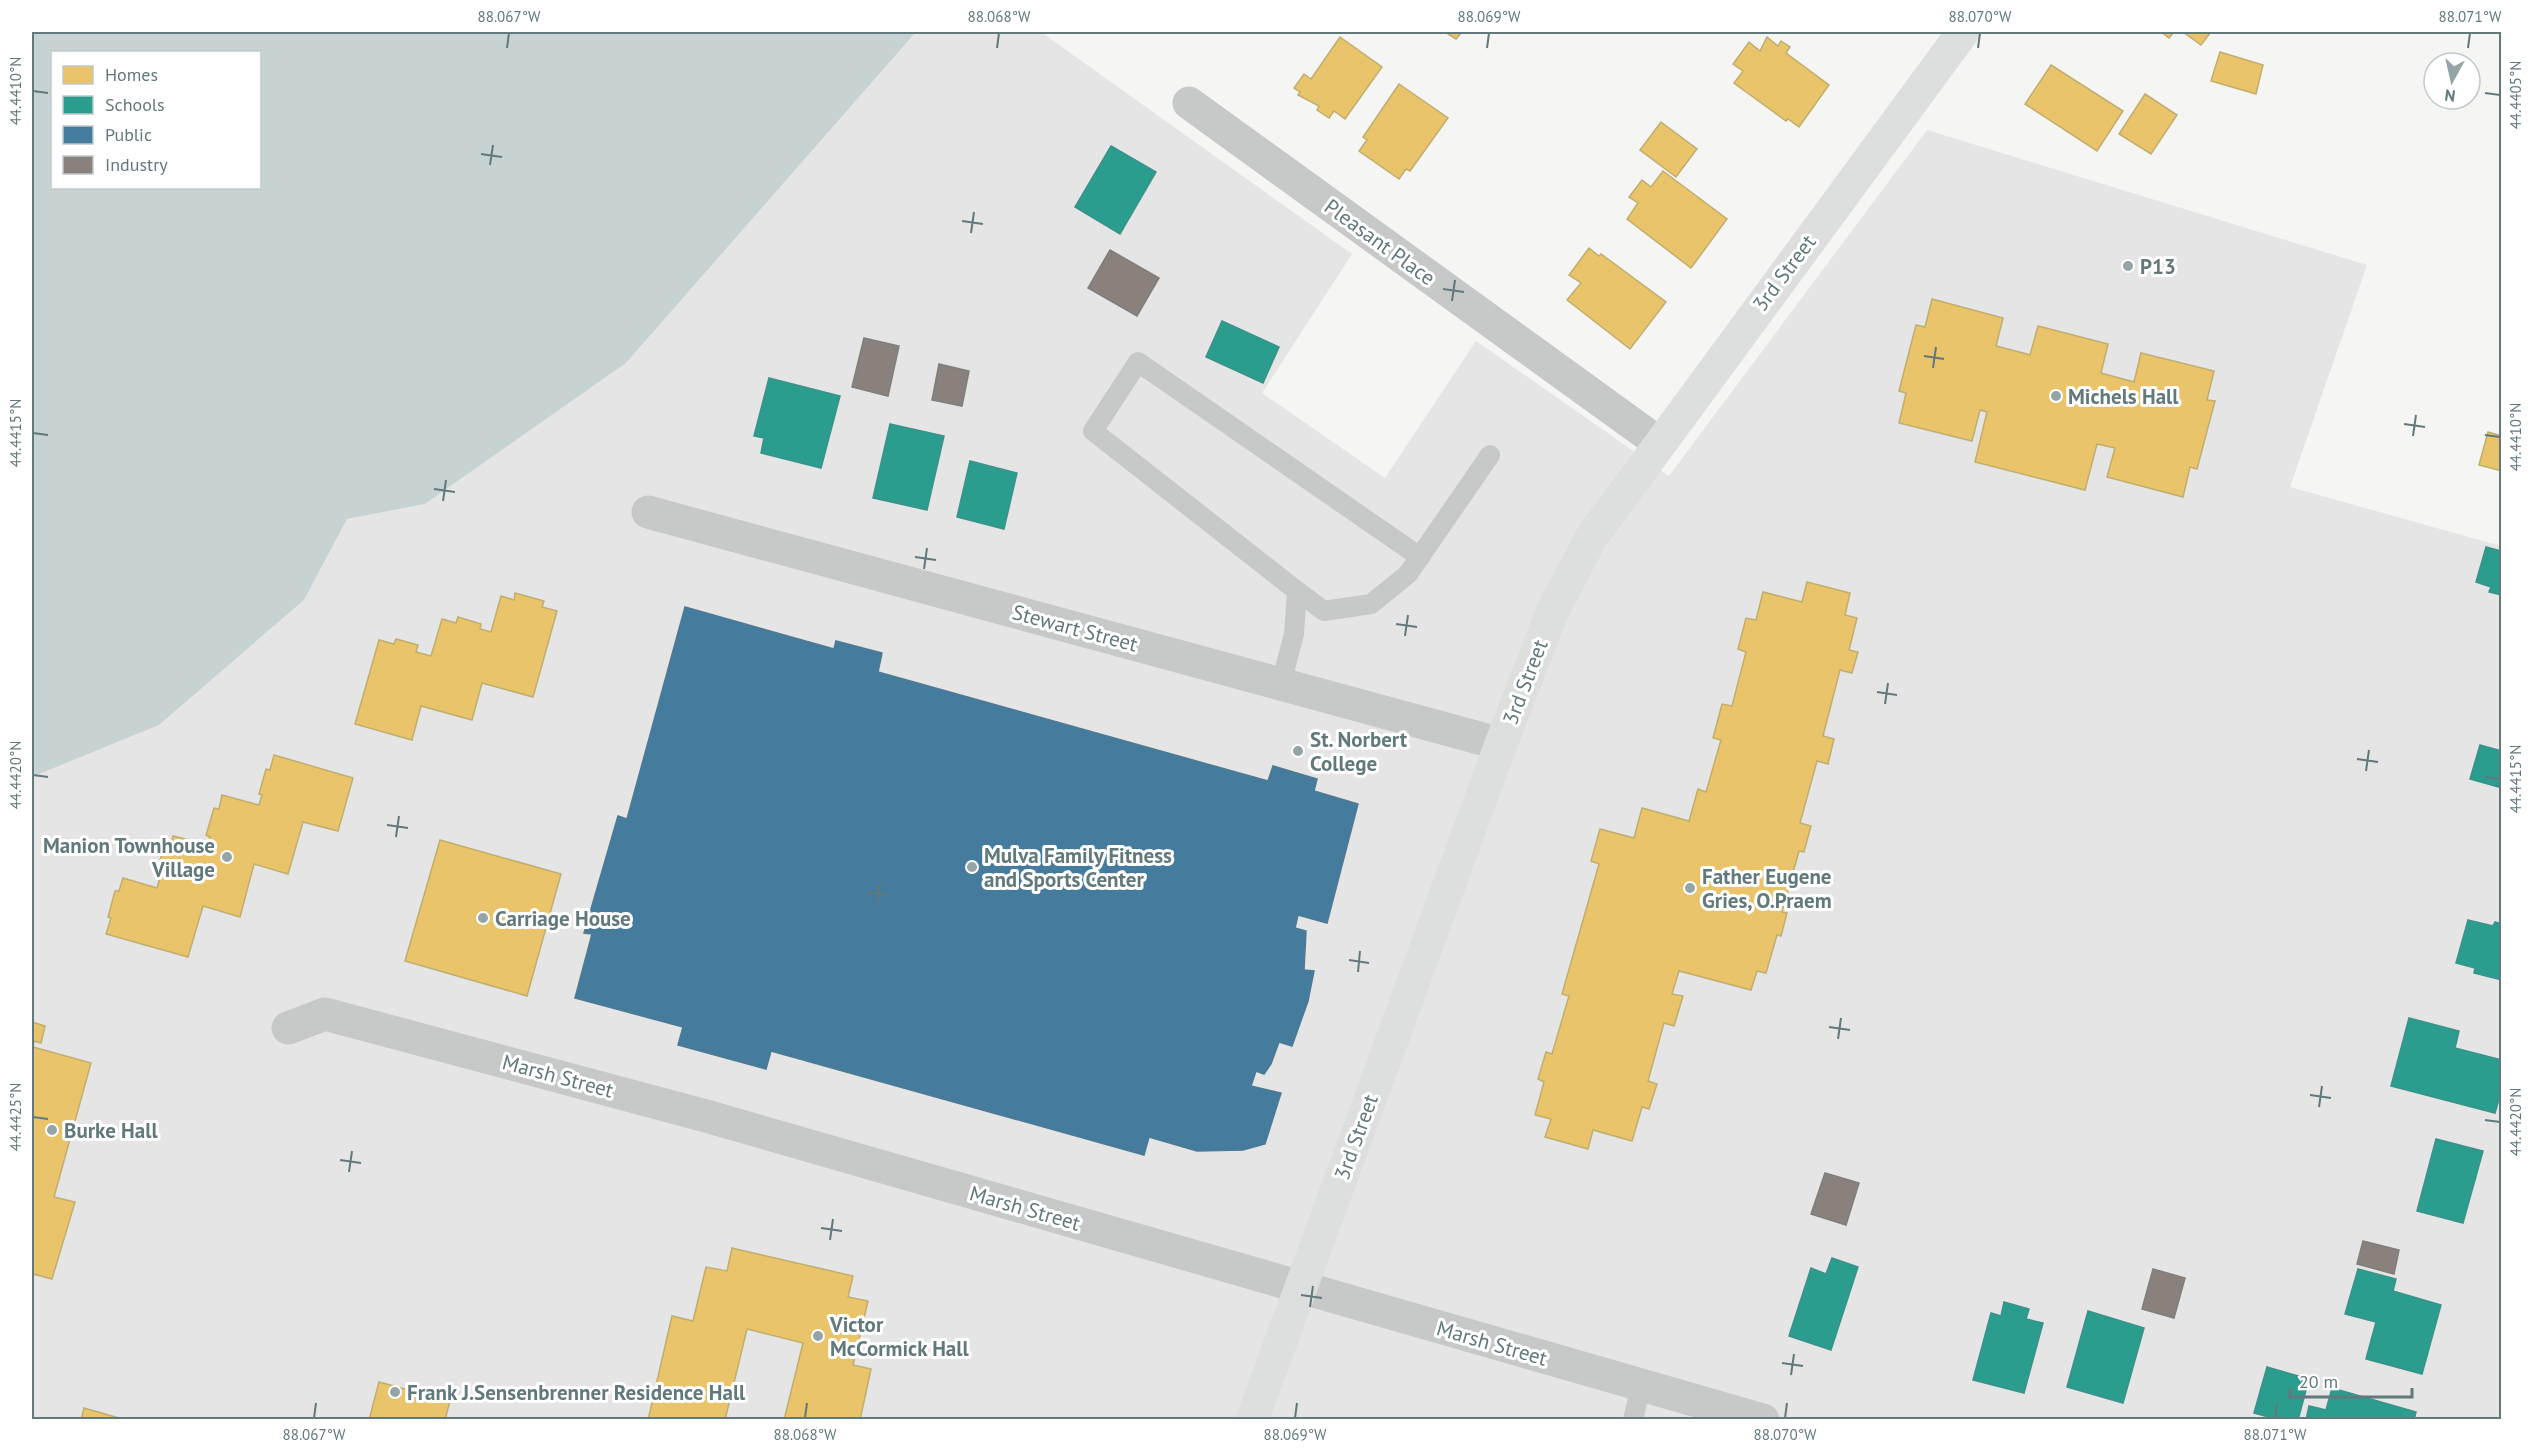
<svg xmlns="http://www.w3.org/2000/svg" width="2533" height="1451" font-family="'PT Sans',sans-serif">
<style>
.built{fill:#e4e5e4}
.water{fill:#c7d3d2;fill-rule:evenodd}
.homes{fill:#e9c46a;stroke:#c0ae6f;stroke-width:1.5}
.schools{fill:#2a9d8f;stroke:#3b9289;stroke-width:1.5}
.public{fill:#457b9d;stroke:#4e7a93;stroke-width:1.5}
.industry{fill:#8a817c;stroke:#7e7f7c;stroke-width:1.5}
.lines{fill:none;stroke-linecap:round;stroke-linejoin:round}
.service{stroke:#c7c9c9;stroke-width:20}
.minor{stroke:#c7c9c9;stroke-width:33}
.secondary{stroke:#dddede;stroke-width:33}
.ticks{fill:none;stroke:#62797c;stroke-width:2}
.poi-dot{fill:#95a4a6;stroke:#fff;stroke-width:2}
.labels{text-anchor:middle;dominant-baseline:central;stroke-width:6;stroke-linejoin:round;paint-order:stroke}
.street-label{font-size:21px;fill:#62797c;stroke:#fff}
.poi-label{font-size:21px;font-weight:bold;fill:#62797c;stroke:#fff;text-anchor:start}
.neatline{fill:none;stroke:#62797c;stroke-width:2}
.ticks-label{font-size:15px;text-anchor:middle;fill:#62797c}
</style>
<rect width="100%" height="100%" fill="#f5f5f4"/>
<polygon class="built" points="916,32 1041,32 1352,254 1262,393 1385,478 1476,341 1669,476 1927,130 2367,265 2290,487 2501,546 2501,1419 32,1420 32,777 159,725 304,600 347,519 425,504 626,363"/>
<path class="water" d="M32,32H916L626,363L425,504L347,519L304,600L159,725L32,777ZM52,52H260V188H52Z"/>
<g class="homes">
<polygon points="1445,32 1462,32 1456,39"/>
<polygon points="2161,32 2174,32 2169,38"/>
<polygon points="2183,32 2211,32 2201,45"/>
<polygon points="1340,37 1382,67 1345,119 1334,111 1329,118 1317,110 1319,106 1298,95 1300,92 1294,88 1304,74 1311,79"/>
<polygon points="1767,37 1778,46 1781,41 1790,47 1786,53 1829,85 1799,127 1788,119 1786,121 1734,83 1743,71 1733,64 1749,42 1760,51"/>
<polygon points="2220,52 2263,65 2256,94 2211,81"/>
<polygon points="2051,65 2123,111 2097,151 2025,104"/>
<polygon points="1399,84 1448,118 1410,171 1406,169 1399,179 1359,151 1367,140 1363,137"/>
<polygon points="2145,94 2177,115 2151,154 2119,134"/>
<polygon points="1661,122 1697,149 1676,177 1640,150"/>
<polygon points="1663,171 1727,219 1691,268 1627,219 1638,203 1629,197 1642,180 1651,187"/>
<polygon points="1589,248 1599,256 1601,254 1666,302 1630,349 1567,300 1581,283 1569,275"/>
<polygon points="1932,299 2003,318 1996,346 2023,353 2030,355 2038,326 2108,344 2101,373 2134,382 2141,353 2214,371 2207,400 2215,401 2197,469 2190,467 2183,497 2107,477 2115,448 2097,444 2085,490 1975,462 1987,412 1980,410 1972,441 1899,423 1906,393 1899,391 1916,325 1925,327"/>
<polygon points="2488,432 2502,436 2502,471 2479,465"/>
<polygon points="1807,582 1850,593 1845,615 1857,618 1849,650 1858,652 1852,673 1840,670 1823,736 1834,739 1828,764 1817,761 1800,823 1811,826 1804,852 1799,851 1782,912 1787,913 1781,936 1777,935 1766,973 1757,971 1751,990 1679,971 1672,994 1683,996 1674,1026 1664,1023 1648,1081 1657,1084 1649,1109 1642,1107 1632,1141 1593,1130 1588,1149 1545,1137 1551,1119 1535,1115 1544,1082 1538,1079 1546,1052 1552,1054 1569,996 1562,994 1599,864 1591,861 1600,829 1634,838 1642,808 1689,821 1698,789 1706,792 1721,740 1713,738 1722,704 1732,706 1746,652 1738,649 1746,618 1756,620 1763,592 1802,602"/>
<polygon points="515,593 544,601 542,607 557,611 533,697 482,683 472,720 421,706 412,740 355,724 379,640 394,644 396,639 418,645 416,652 431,656 442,619 456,623 458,617 481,624 480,629 491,632 501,596 514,600"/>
<polygon points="274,755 353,778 338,831 303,822 288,874 254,864 240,917 203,906 188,957 106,934 111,918 108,917 115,891 119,891 123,878 157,888 160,877 156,876 163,849 169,851 173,836 208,845 210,837 206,835 214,808 219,809 222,795 259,805 262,795 259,794 266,769 270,770"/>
<polygon points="440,840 561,874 527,996 405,961"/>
<polygon points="32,1022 45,1026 41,1043 34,1041 33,1047 91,1063 54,1197 75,1202 52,1279 33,1274 32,1278"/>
<polygon points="732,1248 853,1276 848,1297 868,1301 853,1365 871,1369 860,1420 784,1420 803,1343 747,1329 725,1420 648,1420 672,1316 693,1321 706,1267 727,1271"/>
<polygon points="379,1382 450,1401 445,1420 369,1420"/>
<polygon points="84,1408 126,1420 81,1420"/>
</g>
<g class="schools">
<polygon points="1111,146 1156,172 1120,234 1075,207"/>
<polygon points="1222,321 1279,347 1263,383 1206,357"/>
<polygon points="769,378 840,396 821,468 761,453 764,438 754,436"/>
<polygon points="890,424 944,436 927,510 873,498"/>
<polygon points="970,461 1017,473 1004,529 957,517"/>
<polygon points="2486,547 2501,551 2502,549 2502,595 2489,592 2491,587 2476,582"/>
<polygon points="2480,745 2502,751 2502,788 2470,779"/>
<polygon points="2468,920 2493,926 2495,922 2502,924 2502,980 2474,973 2475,968 2456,963"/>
<polygon points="2409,1018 2459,1031 2455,1048 2502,1060 2502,1089 2495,1113 2391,1086"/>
<polygon points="2436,1139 2483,1151 2463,1223 2417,1211"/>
<polygon points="1832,1258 1858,1267 1831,1350 1789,1336 1811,1268 1826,1274"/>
<polygon points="2358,1269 2396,1279 2393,1291 2441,1305 2422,1374 2366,1359 2376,1322 2345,1314"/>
<polygon points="2004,1302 2029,1309 2026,1319 2043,1323 2024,1393 1973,1380 1991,1313 2001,1316"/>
<polygon points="2088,1311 2144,1328 2123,1403 2067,1387"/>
<polygon points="2267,1367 2309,1379 2298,1420 2279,1420 2254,1413"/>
<polygon points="2332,1388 2416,1412 2414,1420 2306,1420 2309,1406 2326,1410"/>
</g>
<polygon class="public" points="685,607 834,649 836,641 882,653 878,672 1268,781 1273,766 1317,779 1314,791 1358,804 1327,923 1298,915 1295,928 1306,931 1304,970 1314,971 1308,1001 1292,1046 1279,1042 1271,1064 1264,1074 1256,1071 1251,1086 1281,1093 1265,1144 1243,1150 1197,1151 1149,1137 1144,1155 771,1051 766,1069 678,1045 683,1027 575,998 592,934 584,933 618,816 627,819"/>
<g class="industry">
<polygon points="1110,250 1159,278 1137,316 1088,288"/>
<polygon points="864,338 899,346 888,396 852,387"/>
<polygon points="939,364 969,371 962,406 932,400"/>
<polygon points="1825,1173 1859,1183 1846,1225 1811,1214"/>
<polygon points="2363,1241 2399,1250 2394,1274 2357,1264"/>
<polygon points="2153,1269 2185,1278 2174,1318 2142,1309"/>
</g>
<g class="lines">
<g class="service">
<polyline points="1297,591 1324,611 1371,604 1408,574 1490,455"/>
<polyline points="1281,684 1294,634 1297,591 1093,431 1138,362 1420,557"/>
<polyline points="1633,1420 1641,1385"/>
</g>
<g class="minor">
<polyline points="1189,103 1659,443"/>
<polyline points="648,512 1501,744"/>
<polyline points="288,1028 325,1014 706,1116 1763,1420"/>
</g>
<polyline class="secondary" points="1252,1420 1501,744 1553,610 1591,538 1963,32"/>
</g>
<path class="ticks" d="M507,48L509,33M997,48L999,33M1487,48L1489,33M1978,48L1980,33M2468,48L2470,33M33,91L48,93M2485,93L2500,95M481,154L502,157M490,165L493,145M962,221L983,224M971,233L974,212M1443,289L1464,292M1452,301L1455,280M1924,356L1944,359M1933,368L1936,347M2404,424L2425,427M33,433L48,435M2485,435L2500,437M2413,436L2416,415M434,489L455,492M443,501L446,480M915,557L936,560M924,569L927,548M1396,624L1417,627M1405,636L1408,615M1877,692L1897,695M1885,704L1888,683M2357,759L2378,762M2366,771L2369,750M33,775L48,777M2485,777L2500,779M387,825L408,828M396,837L399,816M868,892L889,895M877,904L880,883M1349,960L1369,963M1358,972L1360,951M1829,1027L1850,1030M1838,1039L1841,1018M2310,1095L2331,1098M2319,1107L2322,1086M33,1117L48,1119M2485,1120L2500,1122M340,1160L361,1163M349,1172L352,1151M821,1228L842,1231M830,1240L833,1219M1301,1295L1322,1298M1310,1307L1313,1286M1782,1363L1803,1366M1791,1375L1794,1354M314,1418L316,1403M805,1418L807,1403M1295,1418L1297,1403M1785,1418L1787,1403M2275,1418L2277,1403"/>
<g class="poi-dot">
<circle cx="2128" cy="266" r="6"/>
<circle cx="2056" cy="396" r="6"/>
<circle cx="1298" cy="751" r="6"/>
<circle cx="227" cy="857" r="6"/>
<circle cx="972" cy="867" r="6"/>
<circle cx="1690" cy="888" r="6"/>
<circle cx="483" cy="918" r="6"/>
<circle cx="52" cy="1130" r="6"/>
<circle cx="818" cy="1336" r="6"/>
<circle cx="395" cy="1392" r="6"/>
</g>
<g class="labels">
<g class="street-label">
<text transform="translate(1380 242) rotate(36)">Pleasant Place</text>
<text transform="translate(1784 273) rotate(-53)">3rd Street</text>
<text transform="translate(1075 628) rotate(15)">Stewart Street</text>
<text transform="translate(1525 682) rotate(-69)">3rd Street</text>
<text transform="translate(558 1076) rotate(15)">Marsh Street</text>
<text transform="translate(1356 1137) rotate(-70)">3rd Street</text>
<text transform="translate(1025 1208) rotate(16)">Marsh Street</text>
<text transform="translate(1492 1343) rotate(16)">Marsh Street</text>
</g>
<g class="poi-label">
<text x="2140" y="266">P13</text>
<text x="2068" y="396">Michels Hall</text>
<text x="1310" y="739">St. Norbert<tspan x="1310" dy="24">College</tspan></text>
<text x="215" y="845" text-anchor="end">Manion Townhouse<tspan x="215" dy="24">Village</tspan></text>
<text x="984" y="855">Mulva Family Fitness<tspan x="984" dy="24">and Sports Center</tspan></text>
<text x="1702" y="876">Father Eugene<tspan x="1702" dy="24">Gries, O.Praem</tspan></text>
<text x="495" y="918">Carriage House</text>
<text x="64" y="1130">Burke Hall</text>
<text x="830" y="1324">Victor<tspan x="830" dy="24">McCormick Hall</tspan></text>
<text x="407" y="1392">Frank J.Sensenbrenner Residence Hall</text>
</g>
</g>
<rect width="2533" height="1451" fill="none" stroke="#ffffff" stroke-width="66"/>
<rect x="51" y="51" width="210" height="138" fill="#ffffff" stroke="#c0c9cb" stroke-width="1.5"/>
<rect x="63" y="66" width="30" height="18" fill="#e9c46a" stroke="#c0c9cb" stroke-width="1.5"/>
<text x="105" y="81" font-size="18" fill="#62797c">Homes</text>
<rect x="63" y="96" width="30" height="18" fill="#2a9d8f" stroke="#c0c9cb" stroke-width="1.5"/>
<text x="105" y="111" font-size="18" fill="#62797c">Schools</text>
<rect x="63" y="126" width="30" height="18" fill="#457b9d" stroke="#c0c9cb" stroke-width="1.5"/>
<text x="105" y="141" font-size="18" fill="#62797c">Public</text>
<rect x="63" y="156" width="30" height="18" fill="#8a817c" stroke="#c0c9cb" stroke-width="1.5"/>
<text x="105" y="171" font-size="18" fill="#62797c">Industry</text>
<g transform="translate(2452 81) rotate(188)"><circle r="28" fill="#ffffff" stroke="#c0c9cb" stroke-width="1.5"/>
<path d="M0-4.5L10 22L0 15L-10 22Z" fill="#95a4a6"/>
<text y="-9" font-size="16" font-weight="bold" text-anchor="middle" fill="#62797c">N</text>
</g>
<path d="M2290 1388v9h122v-9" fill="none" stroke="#62797c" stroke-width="3"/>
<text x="2299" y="1388" font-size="18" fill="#62797c" stroke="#ffffff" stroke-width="4.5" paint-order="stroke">20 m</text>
<rect x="33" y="33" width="2467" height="1385" class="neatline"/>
<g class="ticks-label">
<text x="509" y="22">88.067°W</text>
<text x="999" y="22">88.068°W</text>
<text x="1489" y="22">88.069°W</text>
<text x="1980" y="22">88.070°W</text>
<text x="2470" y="22">88.071°W</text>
<text transform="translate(16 91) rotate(-90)" y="5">44.4410°N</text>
<text transform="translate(2516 95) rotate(-90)" y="5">44.4405°N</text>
<text transform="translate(16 433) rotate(-90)" y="5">44.4415°N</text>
<text transform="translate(2516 437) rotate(-90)" y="5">44.4410°N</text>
<text transform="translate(16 775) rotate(-90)" y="5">44.4420°N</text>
<text transform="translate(2516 779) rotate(-90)" y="5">44.4415°N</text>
<text transform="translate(16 1117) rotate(-90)" y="5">44.4425°N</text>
<text transform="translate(2516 1122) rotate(-90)" y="5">44.4420°N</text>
<text x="314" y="1440">88.067°W</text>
<text x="805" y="1440">88.068°W</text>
<text x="1295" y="1440">88.069°W</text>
<text x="1785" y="1440">88.070°W</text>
<text x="2275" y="1440">88.071°W</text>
</g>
</svg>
